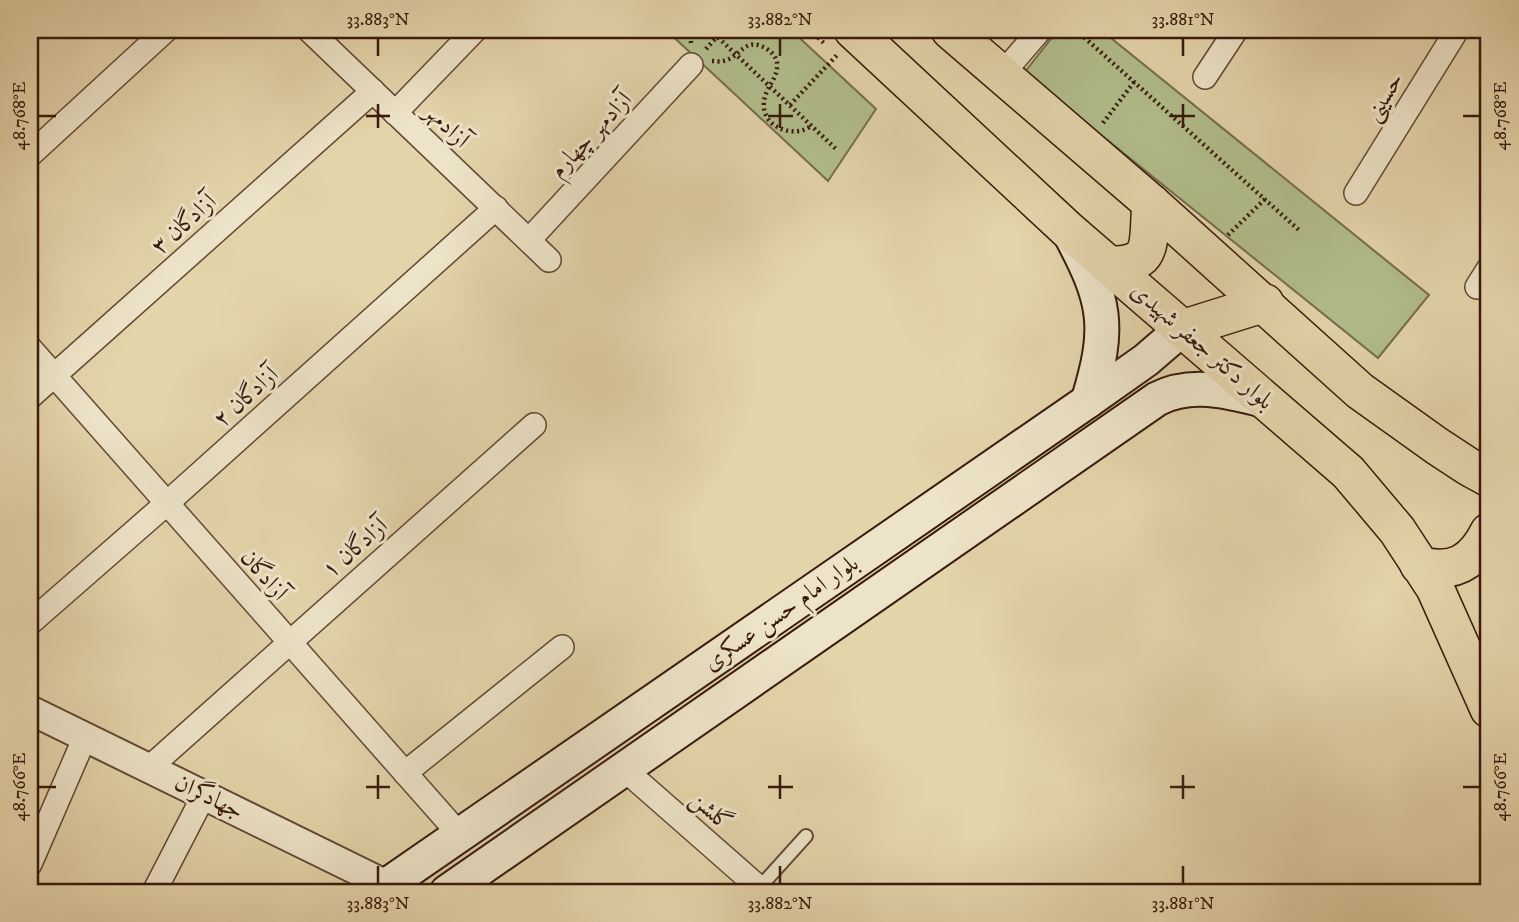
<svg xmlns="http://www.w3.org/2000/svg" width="1519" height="922" font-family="'IM FELL DW Pica',Amiri,serif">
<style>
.green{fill:#b1bd8b;stroke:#746c4c;stroke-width:2}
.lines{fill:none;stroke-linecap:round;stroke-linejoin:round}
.service-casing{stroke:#634834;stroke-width:16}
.minor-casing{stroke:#634834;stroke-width:26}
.tertiary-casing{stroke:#634834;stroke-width:32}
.secondary-casing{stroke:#381a0d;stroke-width:37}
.primary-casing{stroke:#381a0d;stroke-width:40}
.path{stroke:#381a0d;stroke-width:4.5;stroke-dasharray:2 3.5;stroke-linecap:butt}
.service{stroke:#ede3c8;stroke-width:12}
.minor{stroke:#ede3c8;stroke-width:23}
.tertiary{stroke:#ede3c8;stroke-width:28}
.secondary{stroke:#ede3c8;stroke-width:33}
.primary{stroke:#e4d4aa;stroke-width:37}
.ticks{fill:none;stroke:#381a0d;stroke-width:2.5}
.labels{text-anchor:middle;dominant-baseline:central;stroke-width:6;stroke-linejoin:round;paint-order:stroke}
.street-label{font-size:24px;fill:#381a0d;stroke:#ede3c8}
.neatline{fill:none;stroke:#381a0d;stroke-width:2.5}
.ticks-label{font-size:18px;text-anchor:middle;fill:#381a0d}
</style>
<rect width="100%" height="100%" fill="#e4d4aa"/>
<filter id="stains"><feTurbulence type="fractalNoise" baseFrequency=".00286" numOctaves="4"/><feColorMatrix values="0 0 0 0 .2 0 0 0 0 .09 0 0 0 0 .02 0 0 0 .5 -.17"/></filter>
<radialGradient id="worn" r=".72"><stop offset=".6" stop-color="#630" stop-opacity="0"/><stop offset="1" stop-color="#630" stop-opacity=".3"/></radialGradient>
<g class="green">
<polygon points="666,30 791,30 876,109 828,181"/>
<polygon points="1058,30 1101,30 1429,295 1378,358 1024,73"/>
</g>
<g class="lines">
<defs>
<polyline id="service" points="759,888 806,836"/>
<g id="minor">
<polyline points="309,30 549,260"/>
<polyline points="1002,74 1040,30"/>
<polyline points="1205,77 1236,30"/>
<polyline points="395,113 475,30"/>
<polyline points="30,155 166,30"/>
<polyline points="1356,193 1457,30"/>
<polyline points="529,240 691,65"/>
<polyline points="1477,287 1489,268"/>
<polyline points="30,348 460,835"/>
<polyline points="30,397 373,91"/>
<polyline points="30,623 166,504 496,208"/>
<polyline points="149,768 534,425"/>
<polyline points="624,769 764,892"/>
<polyline points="405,773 562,647"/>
<polyline points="30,864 85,737"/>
<polyline points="154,892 204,795"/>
</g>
<polyline id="tertiary" points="30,710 387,885"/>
<g id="secondary">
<path d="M1069,232C1106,301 1111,326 1088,401"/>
<polyline points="377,892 1088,401 1146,360 1182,329"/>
<path d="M447,892L1157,399C1192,381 1230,392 1266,401"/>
</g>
<g id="primary">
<polyline points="853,30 1068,230 1348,472 1397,530 1435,588 1489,709"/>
<polyline points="950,30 1151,203 1360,391 1437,446 1469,467 1489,478"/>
<path d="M1108,265C1157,266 1147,242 1151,203"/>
<polyline points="1182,329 1265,303"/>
<path d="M1419,565C1453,575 1474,562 1489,532"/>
</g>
</defs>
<use href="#service" class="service-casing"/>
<use href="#minor" class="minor-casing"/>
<use href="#tertiary" class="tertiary-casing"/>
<use href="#secondary" class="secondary-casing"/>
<use href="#primary" class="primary-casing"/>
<g class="path">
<polyline points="690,30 691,43"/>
<polyline points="710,30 836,149"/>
<polyline points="810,30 826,45"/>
<polyline points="1076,30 1300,231"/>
<polyline points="706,49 723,30"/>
<path d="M712,61C716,61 720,62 723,61C741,58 744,35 767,49C773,53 778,59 777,67C777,81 762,90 764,108C766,129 796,138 811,126"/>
<polyline points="790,105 837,55"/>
<polyline points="1103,123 1134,82"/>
<polyline points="1228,235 1265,199"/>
</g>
<use href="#service" class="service"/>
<use href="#minor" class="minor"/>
<use href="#tertiary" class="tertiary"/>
<use href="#secondary" class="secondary"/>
<use href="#primary" class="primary"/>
</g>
<path class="ticks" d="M378,38V56M780,38V56M1183,38V56M378,104V128M780,104V128M1183,104V128M38,116H56M366,116H390M768,116H793M1170,116H1195M1463,116H1480M378,775V799M780,775V799M1183,775V799M38,787H56M366,787H390M768,787H793M1170,787H1195M1463,787H1480M378,866V884M780,866V884M1183,866V884"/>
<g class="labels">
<g class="street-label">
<text transform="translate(1384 97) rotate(-58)">حسینی</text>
<text transform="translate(447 126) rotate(44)">آزادمهر</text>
<text transform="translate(591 135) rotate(-47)">آزادمهر چهارم</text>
<text transform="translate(184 224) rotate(-42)">آزادگان ۳</text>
<text transform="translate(1202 346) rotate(41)">بلوار دکتر جعفر شهیدی</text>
<text transform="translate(246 397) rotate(-42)">آزادگان ۲</text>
<text transform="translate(355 548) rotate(-41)">آزادگان ۱</text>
<text transform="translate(264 575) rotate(49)">آزادگان</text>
<text transform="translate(781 613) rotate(-35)">بلوار امام حسن عسکری</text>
<text transform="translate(209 797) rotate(26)">جهادگران</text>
<text transform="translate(711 811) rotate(41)">گلشن</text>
</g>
</g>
<rect width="1519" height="922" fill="none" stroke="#e4d4aa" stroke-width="77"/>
<rect x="38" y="38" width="1442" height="846" class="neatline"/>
<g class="ticks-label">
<text x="378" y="25">33.883°N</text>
<text x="780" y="25">33.882°N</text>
<text x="1183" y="25">33.881°N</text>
<text transform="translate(1500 116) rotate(-90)" y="6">48.768°E</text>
<text transform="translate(19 116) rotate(-90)" y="6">48.768°E</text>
<text transform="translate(1500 787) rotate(-90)" y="6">48.766°E</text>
<text transform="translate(19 787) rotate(-90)" y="6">48.766°E</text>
<text x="378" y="909">33.883°N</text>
<text x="780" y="909">33.882°N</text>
<text x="1183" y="909">33.881°N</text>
</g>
<rect width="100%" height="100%" filter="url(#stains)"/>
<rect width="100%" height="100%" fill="url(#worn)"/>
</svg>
